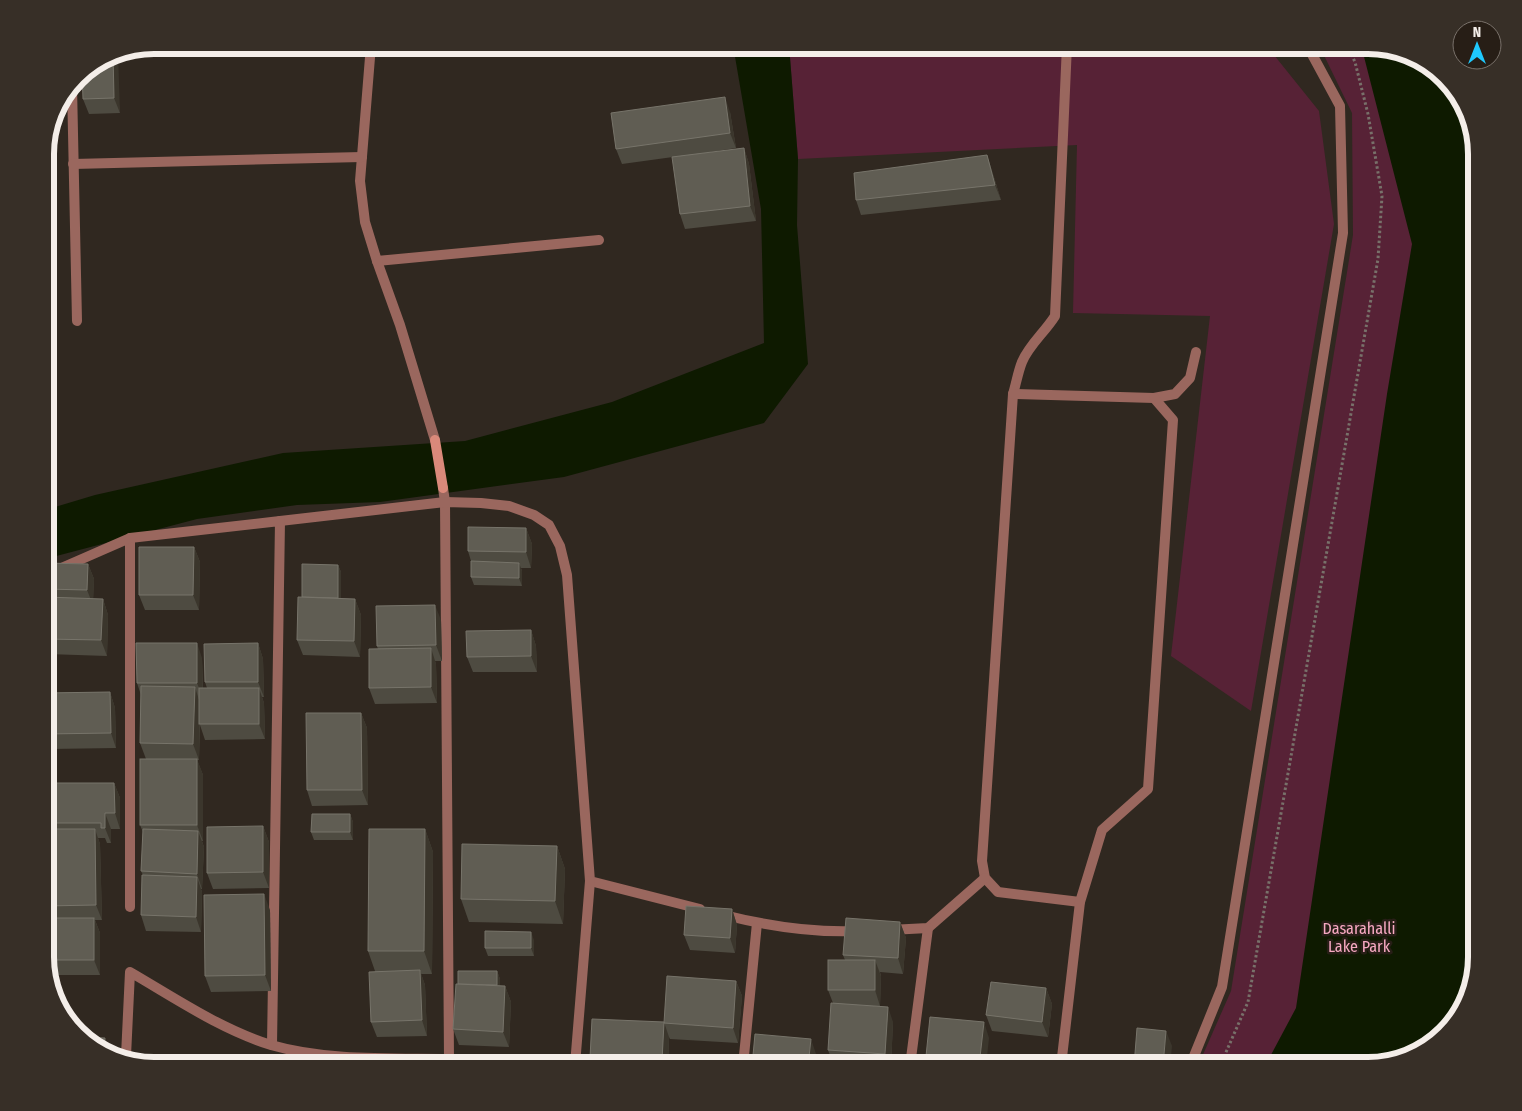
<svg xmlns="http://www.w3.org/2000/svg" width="1522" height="1111" font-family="'Fira Sans Condensed',sans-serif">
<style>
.green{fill:#572236}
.water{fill:#0e1a00}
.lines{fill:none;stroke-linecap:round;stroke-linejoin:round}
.path{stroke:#78716a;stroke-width:3;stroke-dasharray:2.5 2.5;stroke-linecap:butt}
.lane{stroke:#9a675e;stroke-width:10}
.street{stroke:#9a675e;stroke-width:10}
.secondary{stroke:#da897a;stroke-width:10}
.wall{fill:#4e4b41}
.shaded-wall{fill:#3b362c}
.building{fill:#605d53;stroke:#77746a}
.labels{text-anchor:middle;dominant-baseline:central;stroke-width:5;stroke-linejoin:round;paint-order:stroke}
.park-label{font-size:16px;fill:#f7a9c2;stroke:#271e16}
.rim{fill:none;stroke:#f4eee9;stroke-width:6}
</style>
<rect width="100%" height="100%" fill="#302820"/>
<g class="green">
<polygon points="789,45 1266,45 1319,111 1334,224 1251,711 1171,656 1210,316 1073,313 1077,145 798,159"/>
<polygon points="1319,45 1368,45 1434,67 1466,106 1477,154 1477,957 1455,1023 1416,1055 1368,1066 1198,1066 1231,991 1353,235 1352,113"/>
</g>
<g class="water">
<polygon points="733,45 789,45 798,159 797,225 808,364 764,423 564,477 380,502 297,505 197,519 45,559 45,510 95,495 283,453 465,441 612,402 764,343 761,209"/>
<polygon points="1361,45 1368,45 1434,67 1466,106 1477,154 1477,957 1455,1023 1416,1055 1368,1066 1265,1066 1296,1008 1387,394 1412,244"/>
</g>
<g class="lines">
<polyline class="path" points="1220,1066 1248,1002 1378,259 1382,196 1368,114 1355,62 1347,45"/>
<polyline class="lane" points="377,261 599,240"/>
<g class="street">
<polyline points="371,45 360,181 365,222 377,261 400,325 435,440"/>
<path d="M1067,45L1055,316C1045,332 1029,345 1022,362C1018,372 1016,384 1013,394L982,861L985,878L998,892L1080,902"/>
<polyline points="72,86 77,321"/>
<polyline points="73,164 362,157"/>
<polyline points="1013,394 1154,398 1175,394 1190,378 1196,352"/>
<polyline points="443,488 445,502 449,1059 575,1066"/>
<polyline points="280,521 445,502 481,503 509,506 534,515 549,525 560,546 567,575 590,881 700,909"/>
<polyline points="130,538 130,907"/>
<polyline points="59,569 130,538 280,521 272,1045"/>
<path d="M724,915C768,926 812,933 858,931"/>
<polyline points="890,930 928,928 985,878"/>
<path d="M126,1056L130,972C175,998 220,1029 271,1045C326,1061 391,1058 449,1059"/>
<polyline points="575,1065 590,881"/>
<polyline points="743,1066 757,923"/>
<polyline points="910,1066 928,928"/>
<polyline points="1061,1066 1080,902 1102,830 1148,789 1173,420 1154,398"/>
<polyline points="1190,1066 1222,987 1343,233 1340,106 1307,45"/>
</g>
<polyline class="secondary" points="435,440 443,488"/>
</g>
<g class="wall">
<polygon points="113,53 120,113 89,114 83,99"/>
<polygon points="730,112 736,148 698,154 744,148 749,164 756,221 685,229 680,214 673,157 622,164 616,149"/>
<polygon points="987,155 992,171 1001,200 861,215 856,200"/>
<polygon points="526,528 532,544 531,568 521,568 522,571 522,586 474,585 471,577 471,561 468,551"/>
<polygon points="194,547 200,562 199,610 145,610 139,595"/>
<polygon points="45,563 88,564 94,579 93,599 103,599 108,615 107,656 47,654 45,648"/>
<polygon points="338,565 341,572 341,599 355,599 361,615 360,657 303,655 297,640"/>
<polygon points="441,620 442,661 435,661 436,664 437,703 375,704 369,688 378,649 377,646"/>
<polygon points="531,630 536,646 537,672 473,672 467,657"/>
<polygon points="258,643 263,659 264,697 262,697 264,703 265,739 205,740 200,725 199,760 197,760 203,775 203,841 202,841 204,847 202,889 201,889 202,892 201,932 146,931 141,915 143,875 141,871 143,832 140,825 172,759 146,759 140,743 141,695 137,683 202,658 203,688 207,688 205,682"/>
<polygon points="110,692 115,708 116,748 50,749 45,736 45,693"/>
<polygon points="361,713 367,728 368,805 312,806 307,790"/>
<polygon points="114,783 120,798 120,829 111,829 111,843 107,843 105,838 98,838 100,844 102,920 95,920 100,933 100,975 49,975 45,964 45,918 47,918 45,914 45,829 50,829 47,823"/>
<polygon points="350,814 353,822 353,840 314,840 311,832"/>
<polygon points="263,826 269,842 269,888 213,889 207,873"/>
<polygon points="425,829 433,852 432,974 421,974 425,985 427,1036 377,1037 371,1022 375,971 368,951"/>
<polygon points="557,846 565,869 563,924 469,922 461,899"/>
<polygon points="732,909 737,925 735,953 690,950 684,935"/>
<polygon points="270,910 271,991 211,992 205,976"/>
<polygon points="900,922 906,938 903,974 880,972 881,976 880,1006 869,1006 893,1022 891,1066 834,1066 828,1050 833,1003 828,990 845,960 843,955"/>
<polygon points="534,940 534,956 488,956 485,948"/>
<polygon points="497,971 500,979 500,986 505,986 511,1002 509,1047 459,1045 453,1029"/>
<polygon points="736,981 742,996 738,1043 670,1039 669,1037 668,1066 593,1066 590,1058 664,1022"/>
<polygon points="1046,988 1052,1004 1048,1037 992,1031 986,1015"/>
</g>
<g class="shaded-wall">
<polygon points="118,52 120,113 114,98 113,53"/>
<polygon points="725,97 730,112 736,148 730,133"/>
<polygon points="744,148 749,164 756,221 750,206"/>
<polygon points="987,155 992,171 1001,200 995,185"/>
<polygon points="526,528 532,544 531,568 526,552"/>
<polygon points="194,547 200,562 199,610 193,595"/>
<polygon points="519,563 522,571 522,586 519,578"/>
<polygon points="88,564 94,579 93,605 87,590"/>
<polygon points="338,565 341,572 341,606 338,598"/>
<polygon points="103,599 108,615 107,656 101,640"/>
<polygon points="355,599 361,615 360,657 354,641"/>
<polygon points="435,605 441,620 442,661 436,645"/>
<polygon points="531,630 536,646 537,672 531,656"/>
<polygon points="197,643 202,658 203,698 197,683"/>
<polygon points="258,643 263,659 264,697 258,682"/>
<polygon points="431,648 436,664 437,703 431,687"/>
<polygon points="195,687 200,703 199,760 193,744"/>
<polygon points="259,688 264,703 265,739 259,724"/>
<polygon points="110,692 115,708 116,748 111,733"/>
<polygon points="361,713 367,728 368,805 362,790"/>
<polygon points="197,759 203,775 203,841 197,825"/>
<polygon points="114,783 120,798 120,829 115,813"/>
<polygon points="105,813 111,829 111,843 105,828"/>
<polygon points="350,814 353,822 353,840 350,832"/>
<polygon points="263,826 269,842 269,888 263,872"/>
<polygon points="95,829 100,844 102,920 96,905"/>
<polygon points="425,829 433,852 432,974 424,951"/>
<polygon points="198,831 204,847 202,889 197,874"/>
<polygon points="557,846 565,869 563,924 555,901"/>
<polygon points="197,877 202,892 201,932 196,917"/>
<polygon points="264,894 270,910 271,991 265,975"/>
<polygon points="732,909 737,925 735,953 730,938"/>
<polygon points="94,918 100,933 100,975 94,960"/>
<polygon points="900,922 906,938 903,974 898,958"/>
<polygon points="531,932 534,940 534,956 531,948"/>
<polygon points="875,960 881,976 880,1006 875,990"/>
<polygon points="420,970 425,985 427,1036 422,1020"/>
<polygon points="497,971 500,979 500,993 497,985"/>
<polygon points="736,981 742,996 738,1043 733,1028"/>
<polygon points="505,986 511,1002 509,1047 503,1032"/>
<polygon points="1046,988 1052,1004 1048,1037 1042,1022"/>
<polygon points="888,1007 893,1022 891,1066 890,1066 885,1054"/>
<polygon points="664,1022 669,1037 668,1066 664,1066 662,1061"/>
<polygon points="984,1022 989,1038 986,1066 979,1066"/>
<polygon points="1166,1031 1172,1046 1170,1066 1163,1066"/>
<polygon points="105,1038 110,1051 104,1049"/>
<polygon points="811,1039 816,1054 815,1066 808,1066"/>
</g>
<g class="building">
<polygon points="113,53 114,98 83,99 82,72"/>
<polygon points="725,97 730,133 616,149 611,113"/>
<polygon points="744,148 750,206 680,214 672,157"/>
<polygon points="987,155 995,185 856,200 854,173"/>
<polygon points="468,527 526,528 526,552 468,551"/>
<polygon points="139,547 194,547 193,595 139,595"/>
<polygon points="471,561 519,563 519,578 471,577"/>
<polygon points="45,563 88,564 87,590 45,589"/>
<polygon points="302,564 338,565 338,598 302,597"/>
<polygon points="45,597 103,599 101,640 45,639"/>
<polygon points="298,597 355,599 354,641 297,640"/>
<polygon points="435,605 436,645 377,646 376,606"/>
<polygon points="531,630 531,656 467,657 466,631"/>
<polygon points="136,643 197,643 197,683 137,683"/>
<polygon points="258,643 258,682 205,682 204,644"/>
<polygon points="431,648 431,687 369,688 369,649"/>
<polygon points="141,686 195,687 193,744 140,743"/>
<rect x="199" y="688" width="60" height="36"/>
<polygon points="110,692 111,733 45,734 45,693"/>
<polygon points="306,713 361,713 362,790 307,790"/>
<rect x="140" y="759" width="57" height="66"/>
<polygon points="47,783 114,783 115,813 105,813 105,828 101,828 101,823 47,823"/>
<polygon points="312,814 350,814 350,832 311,832"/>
<polygon points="263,826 263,872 207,873 207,827"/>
<polygon points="45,829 95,829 96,905 45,906"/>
<polygon points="143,829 198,831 197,874 141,871"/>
<polygon points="369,829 425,829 424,951 368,951"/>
<polygon points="462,844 557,846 555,901 461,899"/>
<polygon points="142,875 197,877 196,917 141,915"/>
<polygon points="264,894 265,975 205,976 204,895"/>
<polygon points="686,906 732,909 730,938 684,935"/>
<rect x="45" y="918" width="49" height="42"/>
<polygon points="846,918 900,922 898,958 843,955"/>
<polygon points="485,931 531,932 531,948 485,948"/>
<rect x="828" y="960" width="47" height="30"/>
<polygon points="420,970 422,1020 371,1022 369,972"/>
<polygon points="458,971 497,971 497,985 458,984"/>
<polygon points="667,976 736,981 733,1028 664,1023"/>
<polygon points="991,982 1046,988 1042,1022 986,1015"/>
<polygon points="456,984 505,986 503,1032 453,1029"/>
<polygon points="831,1003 888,1007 885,1054 828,1050"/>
<polygon points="930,1017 984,1022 979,1066 925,1066"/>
<polygon points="592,1019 664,1022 662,1061 590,1058"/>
<polygon points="1137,1028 1166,1031 1163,1066 1134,1066"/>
<polygon points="755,1034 811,1039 808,1066 752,1066"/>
<polygon points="82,1037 105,1038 104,1049 88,1044"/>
<polygon points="412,1059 450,1060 449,1066 412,1066"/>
</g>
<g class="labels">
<g class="park-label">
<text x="1359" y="928">Dasarahalli<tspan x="1359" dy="18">Lake Park</tspan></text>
</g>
</g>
<path d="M0 0H1522V1111H0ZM154 54H1368A100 100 0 0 1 1468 154V957A100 100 0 0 1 1368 1057H154A100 100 0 0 1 54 957V154A100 100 0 0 1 154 54Z" fill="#372f27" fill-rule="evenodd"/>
<path class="rim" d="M154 54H1368A100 100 0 0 1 1468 154V957A100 100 0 0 1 1368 1057H154A100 100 0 0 1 54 957V154A100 100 0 0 1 154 54Z"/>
<g transform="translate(1477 45)"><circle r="24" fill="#271e16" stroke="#79716a"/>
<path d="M0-4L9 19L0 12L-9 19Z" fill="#1fc9fd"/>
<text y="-8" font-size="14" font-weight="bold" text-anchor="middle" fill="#f4eee9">N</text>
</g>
</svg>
